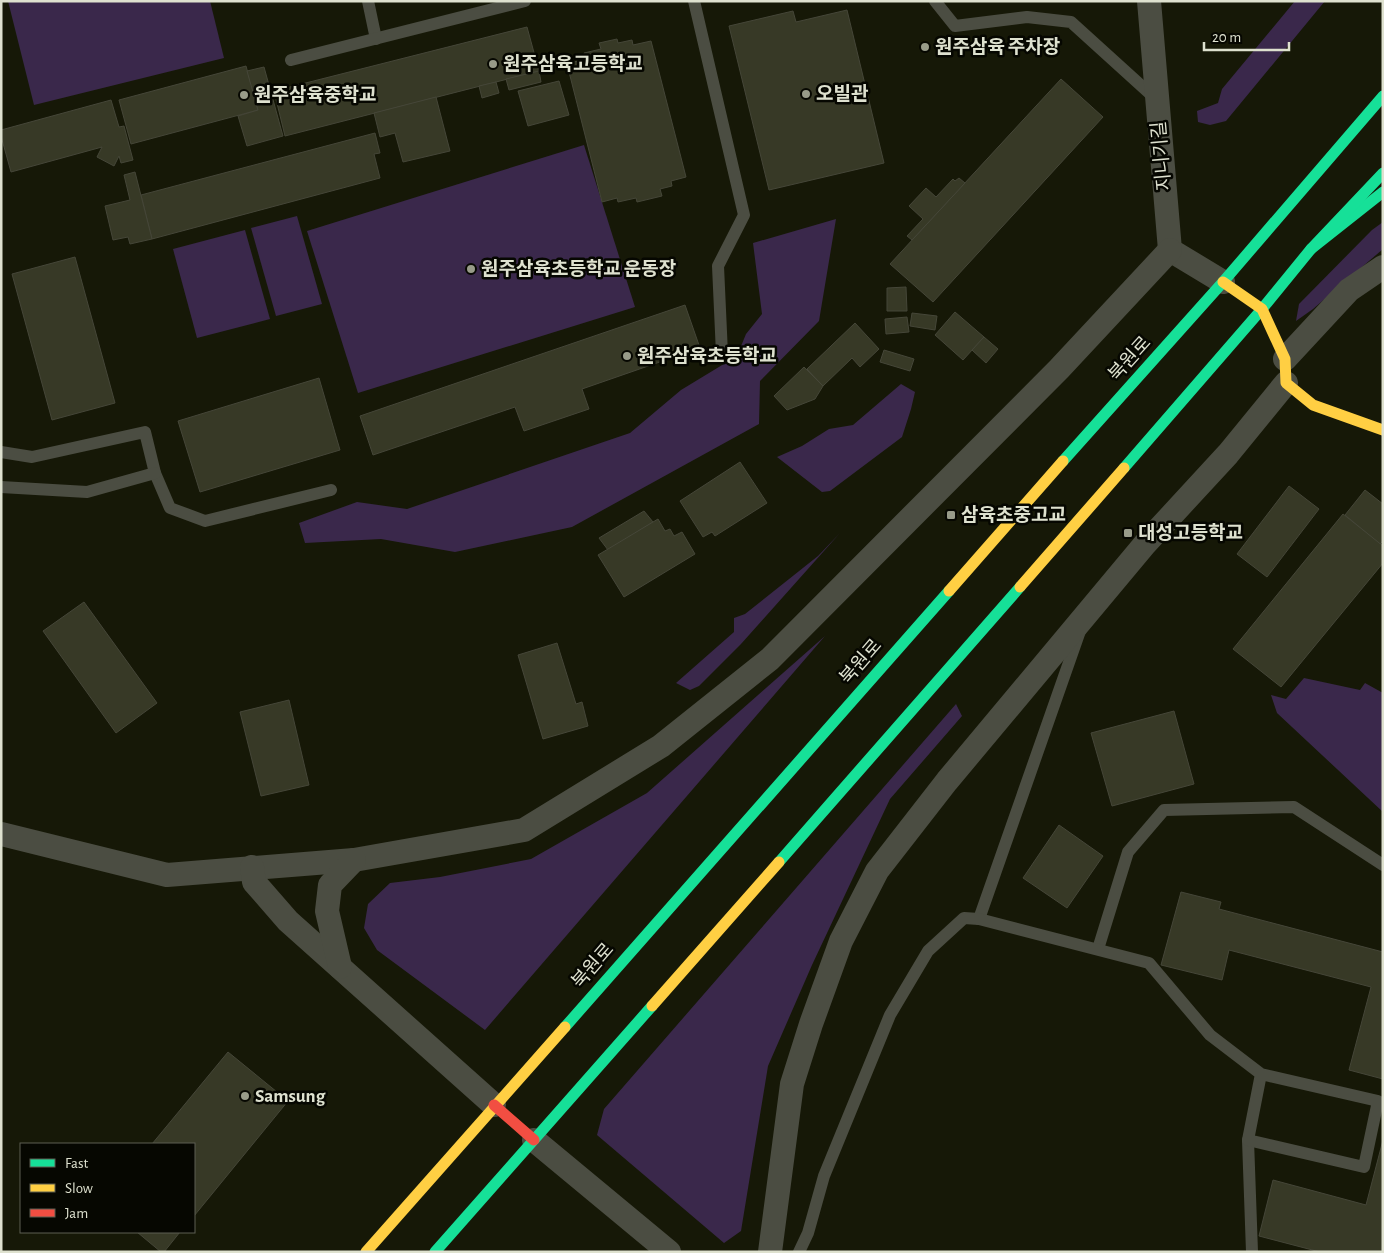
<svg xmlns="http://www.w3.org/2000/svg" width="1384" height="1253" font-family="'Alegreya Sans','Noto Sans KR',sans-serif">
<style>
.green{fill:#3a284b}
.building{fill:#373926;stroke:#454638}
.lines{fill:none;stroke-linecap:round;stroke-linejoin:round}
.lane{stroke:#4b4d42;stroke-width:12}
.street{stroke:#4b4d42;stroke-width:24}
.fast{stroke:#16e098;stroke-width:11}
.slow{stroke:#ffcf43;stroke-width:11}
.jam{stroke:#f24e42;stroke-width:11}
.poi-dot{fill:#989b89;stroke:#060701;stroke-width:2}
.labels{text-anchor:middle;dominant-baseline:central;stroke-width:5;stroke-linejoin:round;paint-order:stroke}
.poi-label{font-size:19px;font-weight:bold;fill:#dee1cf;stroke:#060701;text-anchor:start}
.street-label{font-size:19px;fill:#dee1cf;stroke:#060701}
</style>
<rect width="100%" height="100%" fill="#161807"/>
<g class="green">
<polygon points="8,1 210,1 224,58 34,105"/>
<polygon points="1295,1 1325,1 1226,121 1210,125 1198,122 1197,111 1218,103 1222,89"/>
<polygon points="584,145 635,307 358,393 307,231"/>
<polygon points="297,216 322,304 276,316 251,228"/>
<polygon points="836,219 819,321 760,381 759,424 572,527 455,552 381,539 305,543 299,523 357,502 407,509 630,433 681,390 737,356 746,334 762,314 753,243"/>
<polygon points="1383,222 1383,249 1313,309 1296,321 1299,304 1372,230"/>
<polygon points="245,230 270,319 197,338 173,249"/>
<polygon points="901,384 915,392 911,409 902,437 830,491 822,492 777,457 802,446 829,429 853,425"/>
<polygon points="840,533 741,644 699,686 690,690 676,683 734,632 734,618 745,614 818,556"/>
<polygon points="825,636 485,1030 377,950 364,928 368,904 390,883 440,877 531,859 647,793"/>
<polygon points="1304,678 1360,690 1365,683 1383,693 1383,812 1277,713 1271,695 1286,699"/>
<polygon points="956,704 962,716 890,799 812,965 768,1066 741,1231 724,1243 597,1135 604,1109"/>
</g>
<g class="building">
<polygon points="847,10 884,163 769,190 729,26 793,11 796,22"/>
<polygon points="527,27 539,71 285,136 274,91"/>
<polygon points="617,39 618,43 632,40 633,45 651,41 686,177 671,181 672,186 660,189 662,196 637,202 636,198 618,202 617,198 602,202 567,64 585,59 584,53 601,49 599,43"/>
<polygon points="246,66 258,110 131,144 119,100"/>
<polygon points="264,67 283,136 247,146 238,116 258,110 247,71"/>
<polygon points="539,71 541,82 509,90 506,79"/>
<polygon points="1061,79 1103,117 933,302 890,264"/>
<polygon points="559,81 569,115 528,126 518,91"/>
<polygon points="496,82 499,93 482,98 479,86"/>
<polygon points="436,97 450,151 403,162 395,133 380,137 374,113"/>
<polygon points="111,100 119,127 124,126 133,160 121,163 119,156 114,166 97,157 102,147 11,172 1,136 1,130"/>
<polygon points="375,133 380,153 374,154 380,178 152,239 141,195"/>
<polygon points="135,172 152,239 130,244 128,237 113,240 105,206 130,200 124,175"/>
<polygon points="959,178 965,183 912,240 907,236 923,219 909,206 926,188 936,197 953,179 955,181"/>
<polygon points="75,257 115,403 52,420 12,274"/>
<polygon points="906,287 907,311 887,311 887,288"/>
<polygon points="685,305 700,348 582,389 589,409 524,431 515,407 373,455 360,416"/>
<polygon points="955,312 984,337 963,360 935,335"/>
<polygon points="912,313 937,316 935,330 910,326"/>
<polygon points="907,317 909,332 886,334 885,319"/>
<polygon points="855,323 879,349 860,367 852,358 823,386 807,369"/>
<polygon points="984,337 998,349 986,363 972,350"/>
<polygon points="884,350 914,359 910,371 880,362"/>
<polygon points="804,367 823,386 815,399 787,410 774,396"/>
<polygon points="319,378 340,450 200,492 178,421"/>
<polygon points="740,462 767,503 715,536 712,532 703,537 680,501"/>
<polygon points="1289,486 1319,509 1267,577 1237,554"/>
<polygon points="1365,490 1383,504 1383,541 1380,544 1345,515"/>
<polygon points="644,511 653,522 608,550 599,538"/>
<polygon points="1343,514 1383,546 1383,563 1281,687 1233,649"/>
<polygon points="658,519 665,531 670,529 674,536 682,532 695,554 624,597 598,555"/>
<polygon points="84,602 157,703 116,733 43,631"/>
<polygon points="557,643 576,704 582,702 588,726 543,739 518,655"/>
<polygon points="289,700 309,785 261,796 240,712"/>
<polygon points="1174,711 1194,784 1112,806 1091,733"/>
<polygon points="1059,825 1103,856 1067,908 1023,878"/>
<polygon points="1181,892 1221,902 1219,909 1383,952 1383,1079 1349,1070 1371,987 1229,950 1222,980 1161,965"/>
<polygon points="228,1052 288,1101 194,1216 194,1144 152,1144"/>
<polygon points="1383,1140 1383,1252 1320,1252 1259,1236 1273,1180 1366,1205"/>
<polygon points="137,1232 180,1232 164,1252 161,1252"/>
</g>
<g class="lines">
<g class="lane">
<polyline points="368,1 376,39"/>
<polyline points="694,1 744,215 718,266 722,354"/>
<polyline points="935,1 955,26 1027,17 1071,22 1157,100"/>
<polyline points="291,60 525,1"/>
<polyline points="1,452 32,457 145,432 155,473 170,508 205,521 331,490"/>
<polyline points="1,487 87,492 155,473"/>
<polyline points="979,919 1080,631"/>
<polyline points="1098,949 1128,852 1164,810 1294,807 1383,865"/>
<polyline points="1248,1140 1252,1252"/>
<polyline points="799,1252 808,1233 824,1176 890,1015 928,951 964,918 979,919 1149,963 1210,1035 1261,1074 1378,1101 1364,1167 1248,1140 1261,1074"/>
</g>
<g class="street">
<polyline points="1149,1 1170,250 1223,282"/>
<polyline points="1285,359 1349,290 1383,267"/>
<polyline points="1,834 167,875 354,860 524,830 661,746 770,659 1059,369 1170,250"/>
<polyline points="252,867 254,882 288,921 494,1105"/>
<polyline points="340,967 327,911 330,885 354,860"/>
<polyline points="534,1140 669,1252"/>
<polyline points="770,1252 792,1084 811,1024 841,941 877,871 947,781 1145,544 1228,454 1286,383"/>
</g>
<g class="fast">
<polyline points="1311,249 1383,192"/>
<polyline points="1063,461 1223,282 1383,96"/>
<polyline points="1124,468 1262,309 1311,249 1383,173"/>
<polyline points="779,862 1020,587"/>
<polyline points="565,1027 949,591"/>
<polyline points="435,1252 652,1006"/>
</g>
<g class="slow">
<polyline points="1223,282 1262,309 1285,359 1286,383 1313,405 1383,430"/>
<polyline points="1020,587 1124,468"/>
<polyline points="949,591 1063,461"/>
<polyline points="652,1006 779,862"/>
<polyline points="366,1252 565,1027"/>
</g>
<polyline class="jam" points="494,1105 534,1140"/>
</g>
<g class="poi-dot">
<circle cx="925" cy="47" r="5"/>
<circle cx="493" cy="64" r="5"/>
<circle cx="806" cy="94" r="5"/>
<circle cx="244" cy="95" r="5"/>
<circle cx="471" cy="269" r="5"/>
<circle cx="627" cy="356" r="5"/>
<rect x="946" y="510" width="10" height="10" rx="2.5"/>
<rect x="1123" y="528" width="10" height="10" rx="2.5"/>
<circle cx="245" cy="1096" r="5"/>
</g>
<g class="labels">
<g class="poi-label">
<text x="935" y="47">원주삼육 주차장</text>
<text x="503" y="64">원주삼육고등학교</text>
<text x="816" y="94">오빌관</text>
<text x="254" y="95">원주삼육중학교</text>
<text x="481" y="269">원주삼육초등학교 운동장</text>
<text x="637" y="356">원주삼육초등학교</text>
<text x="961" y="515">삼육초중고교</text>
<text x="1138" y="533">대성고등학교</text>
<text x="255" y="1096">Samsung</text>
</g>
<g class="street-label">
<text transform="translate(1162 156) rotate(-95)">지니기길</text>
<text transform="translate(1130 359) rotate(-48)">북원로</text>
<text transform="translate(861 662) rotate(-49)">북원로</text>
<text transform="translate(593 966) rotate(-49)">북원로</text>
</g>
</g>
<rect width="1384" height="1253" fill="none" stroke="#dee1cf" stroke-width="5"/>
<rect x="20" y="1143" width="175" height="90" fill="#060701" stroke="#5c5e53"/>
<rect x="30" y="1159" width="25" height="8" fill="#16e098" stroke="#5c5e53"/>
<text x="65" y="1168" font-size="15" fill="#dee1cf">Fast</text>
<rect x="30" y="1184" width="25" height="8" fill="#ffcf43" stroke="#5c5e53"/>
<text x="65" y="1193" font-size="15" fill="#dee1cf">Slow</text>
<rect x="30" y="1209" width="25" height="8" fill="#f24e42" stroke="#5c5e53"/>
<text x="65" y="1218" font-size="15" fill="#dee1cf">Jam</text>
<path d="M1204 42v8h85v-8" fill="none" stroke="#dee1cf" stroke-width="2.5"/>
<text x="1212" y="42" font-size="15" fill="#dee1cf" stroke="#060701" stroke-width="4" paint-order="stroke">20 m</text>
</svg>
